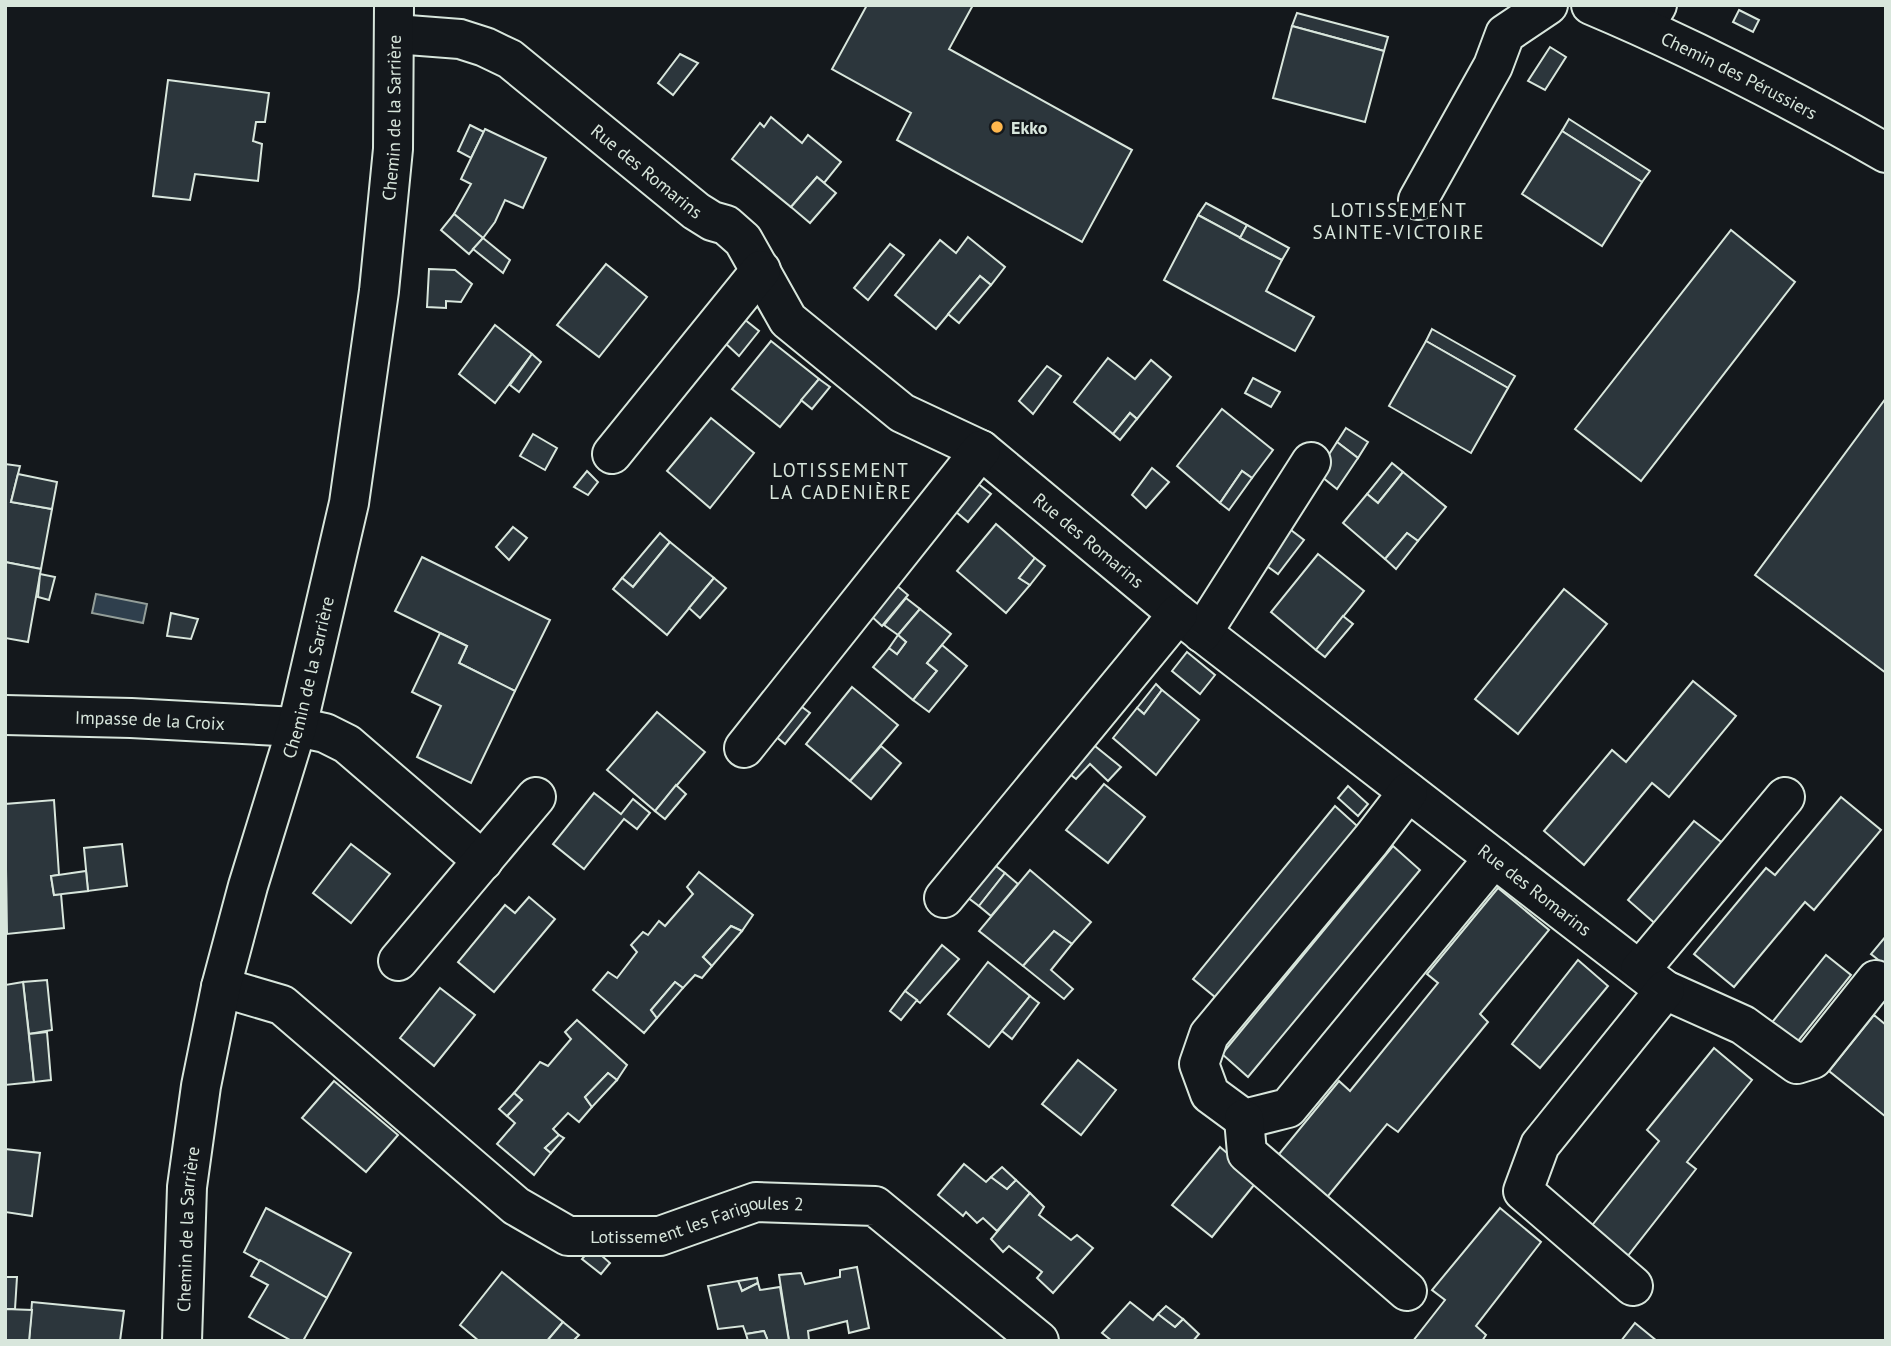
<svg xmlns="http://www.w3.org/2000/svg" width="1891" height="1346" font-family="'PT Sans',sans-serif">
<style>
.water{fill:#2f3f4d;stroke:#939e99;stroke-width:2}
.building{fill:#2c363c;stroke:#d8e6dc;stroke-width:2}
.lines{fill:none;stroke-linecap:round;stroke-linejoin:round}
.street-casing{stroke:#d8e6dc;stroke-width:42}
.secondary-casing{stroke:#d8e6dc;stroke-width:42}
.street{stroke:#14181c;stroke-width:38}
.secondary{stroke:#14181c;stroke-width:38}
.poi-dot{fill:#ffb74d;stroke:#14181c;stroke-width:2.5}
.labels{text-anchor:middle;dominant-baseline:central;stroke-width:5;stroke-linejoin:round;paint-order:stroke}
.street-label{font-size:18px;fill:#d8e6dc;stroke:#14181c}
.poi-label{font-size:18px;font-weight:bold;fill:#d8e6dc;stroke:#14181c;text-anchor:start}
.neighbourhood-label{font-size:19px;letter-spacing:2px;fill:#d8e6dc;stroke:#14181c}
</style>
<rect width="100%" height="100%" fill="#14181c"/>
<polygon class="water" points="96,594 147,604 143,623 92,613"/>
<g class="building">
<polygon points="867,5 973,5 949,49 1132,150 1082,242 897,140 911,113 832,69"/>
<polygon points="1739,10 1759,20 1753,32 1733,22"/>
<polygon points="1297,13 1388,37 1384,51 1292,26"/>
<polygon points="1292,26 1384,51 1365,122 1273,98"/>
<polygon points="1550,47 1566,57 1545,90 1528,81"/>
<polygon points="680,54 698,63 673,95 658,83"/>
<polygon points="168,80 269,93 265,122 256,122 253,141 262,144 258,181 195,174 190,200 153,196"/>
<polygon points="771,117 802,143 808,135 841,162 824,183 817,177 791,207 732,159 760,123 764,127"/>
<polygon points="1569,119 1650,171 1642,182 1562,131"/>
<polygon points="470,125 484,132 471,158 458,151"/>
<polygon points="485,129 546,158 523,208 505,200 495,222 483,238 454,214 471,184 461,179"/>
<polygon points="1562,131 1642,182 1602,246 1522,194"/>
<polygon points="817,177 836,193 810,223 791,207"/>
<polygon points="1206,203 1247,225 1240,238 1198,215"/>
<polygon points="454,214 483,238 469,254 441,230"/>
<polygon points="1198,215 1282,260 1266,291 1314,317 1295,351 1164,280"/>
<polygon points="1247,225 1289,248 1282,260 1240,238"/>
<polygon points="1731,230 1795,282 1641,481 1575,429"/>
<polygon points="968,237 1005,267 991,285 980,276 936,329 895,295 940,240 956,253"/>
<polygon points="483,238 510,260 503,273 473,249"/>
<polygon points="890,244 904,255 868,300 854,288"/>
<polygon points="606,264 647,297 599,357 557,325"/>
<polygon points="429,269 455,270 472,284 461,302 446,301 446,308 427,307"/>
<polygon points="980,276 991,285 959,323 948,314"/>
<polygon points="744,319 759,331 739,356 724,342"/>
<polygon points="495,325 532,354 495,403 459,374"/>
<polygon points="1432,329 1515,376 1508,388 1426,341"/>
<polygon points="771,341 819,379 780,427 732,389"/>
<polygon points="1426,341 1508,388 1471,453 1389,406"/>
<polygon points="532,354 541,362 519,392 510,385"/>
<polygon points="1108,358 1135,379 1151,360 1171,377 1137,419 1130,413 1113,434 1074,402"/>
<polygon points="1047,366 1061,376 1033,414 1019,401"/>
<polygon points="1253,378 1280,392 1271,407 1245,393"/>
<polygon points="819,379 830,387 812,409 801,400"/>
<polygon points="1886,398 1886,673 1755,575"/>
<polygon points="1222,409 1273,450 1252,478 1242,471 1220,503 1177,466"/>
<polygon points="1130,413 1137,419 1120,440 1113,434"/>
<polygon points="711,418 754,453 710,508 667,471"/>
<polygon points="1346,428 1368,442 1358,458 1337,442"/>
<polygon points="533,434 557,448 545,470 520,456"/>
<polygon points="1337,442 1358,458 1337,489 1317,473"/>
<polygon points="1392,463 1403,472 1378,503 1367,494"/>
<polygon points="5,464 20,466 11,502 52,509 41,569 5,562"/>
<polygon points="1152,468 1169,482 1146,508 1132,495"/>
<polygon points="587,471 598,482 588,495 574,487"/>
<polygon points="1242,471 1252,478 1229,510 1220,503"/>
<polygon points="1403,472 1446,507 1418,541 1407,533 1385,559 1343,523 1367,494 1378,503"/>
<polygon points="18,474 57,482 52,509 11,502"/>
<polygon points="977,483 991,494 968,522 955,511"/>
<polygon points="996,524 1035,558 1019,578 1030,585 1006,613 957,571"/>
<polygon points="1283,524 1304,540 1278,574 1260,561"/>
<polygon points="513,527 527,538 509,560 496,547"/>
<polygon points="660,533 670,542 633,587 622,578"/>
<polygon points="1407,533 1418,541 1396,569 1385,559"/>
<polygon points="670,542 714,578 667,635 613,589 622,578 633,587"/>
<polygon points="1318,554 1364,591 1316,650 1271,612"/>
<polygon points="422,557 550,620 515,691 459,663 467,646 395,611"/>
<polygon points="1035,558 1045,566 1030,585 1019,578"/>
<polygon points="5,562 41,569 28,642 5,638"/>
<polygon points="40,574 55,577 49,600 38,597"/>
<polygon points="714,578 726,588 700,618 689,608"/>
<polygon points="895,584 908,595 882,626 870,615"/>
<polygon points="1564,589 1607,624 1518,734 1475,699"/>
<polygon points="906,598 920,609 898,635 884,625"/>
<polygon points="920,609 951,634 927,663 937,671 913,700 873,667 889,648 897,654 906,642 898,635"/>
<polygon points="171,613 198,619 191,639 167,636"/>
<polygon points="1343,616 1353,624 1325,657 1316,650"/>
<polygon points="440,633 467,646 459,663 515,691 471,783 417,757 441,706 412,692"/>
<polygon points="898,635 906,642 897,654 889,648"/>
<polygon points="942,645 967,666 929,712 913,700 937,671 927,663"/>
<polygon points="1187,652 1215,675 1200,694 1172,671"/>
<polygon points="1693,681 1736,716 1669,797 1652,783 1584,865 1544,831 1612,750 1626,762"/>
<polygon points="1156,684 1162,690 1144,714 1137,708"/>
<polygon points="852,687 898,725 850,781 806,744"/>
<polygon points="1162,690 1199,720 1156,775 1113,738 1137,708 1144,714"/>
<polygon points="794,701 810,713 785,744 769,731"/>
<polygon points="657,712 705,752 655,811 607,770"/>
<polygon points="1090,742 1121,767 1108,781 1090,764 1076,779 1066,771"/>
<polygon points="881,746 901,763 871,799 850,781"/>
<polygon points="1104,784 1145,817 1108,863 1066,830"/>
<polygon points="676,785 686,794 665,819 655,811"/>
<polygon points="1348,786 1368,804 1358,816 1338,798"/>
<polygon points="594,793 621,814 633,799 650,813 637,829 624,819 584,869 553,844"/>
<polygon points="1841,797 1881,830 1814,910 1805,902 1734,987 1694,954 1766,868 1775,875"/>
<polygon points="54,800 59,875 51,876 54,895 61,894 64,928 7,934 5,804"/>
<polygon points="1335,806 1365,833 1226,1006 1193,979"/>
<polygon points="1694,821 1725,845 1658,926 1628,900"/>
<polygon points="122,844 127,886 88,891 84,848"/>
<polygon points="351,844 390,874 351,923 313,893"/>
<polygon points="1393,846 1420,870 1248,1077 1222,1054"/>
<polygon points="988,860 1005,873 979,906 963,894"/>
<polygon points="1030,870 1091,922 1072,944 1054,931 1023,966 979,931"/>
<polygon points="86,871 88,891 54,895 51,876"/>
<polygon points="699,872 753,915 742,931 731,926 703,957 712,966 702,978 695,975 683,988 675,982 651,1010 657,1018 644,1033 593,990 608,972 617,978 637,952 631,945 643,932 648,935 659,921 665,926 693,894 687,887"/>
<polygon points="1005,873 1018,884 991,916 979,906"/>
<polygon points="1498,888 1549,930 1480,1014 1488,1022 1398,1132 1387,1124 1319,1207 1270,1165 1339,1081 1350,1091 1438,983 1427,974"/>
<polygon points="529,897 555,919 494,992 458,962 505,905 515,913"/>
<polygon points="731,926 742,931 712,966 703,957"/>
<polygon points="1054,931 1072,944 1051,970 1073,989 1064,999 1023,966"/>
<polygon points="1886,936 1886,966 1871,954"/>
<polygon points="942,945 959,959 920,1003 905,991"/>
<polygon points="1826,955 1851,975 1794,1046 1770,1025"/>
<polygon points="1578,960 1608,986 1540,1068 1512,1044"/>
<polygon points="988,962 1030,996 989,1047 948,1014"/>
<polygon points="47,980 52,1030 29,1034 23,982"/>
<polygon points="23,982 34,1082 5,1085 5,985"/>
<polygon points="675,982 683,988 657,1018 651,1010"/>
<polygon points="440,988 475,1015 434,1066 400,1038"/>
<polygon points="905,991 917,1000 901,1020 890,1011"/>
<polygon points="1030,996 1039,1003 1012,1039 1002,1031"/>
<polygon points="1874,1015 1886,1025 1886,1117 1829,1071"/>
<polygon points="577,1020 627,1065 617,1080 608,1073 585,1097 592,1107 579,1122 568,1113 553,1129 559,1135 545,1148 551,1153 534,1175 497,1144 515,1123 507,1116 522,1100 514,1093 540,1062 548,1066 571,1039 565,1032"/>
<polygon points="47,1032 51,1080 34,1082 29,1034"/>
<polygon points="1714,1048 1752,1080 1687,1162 1696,1169 1623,1262 1586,1233 1659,1141 1647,1130"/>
<polygon points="1078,1060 1116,1090 1081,1135 1042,1104"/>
<polygon points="608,1073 617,1080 592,1107 585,1097"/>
<polygon points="334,1081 398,1135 366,1172 302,1118"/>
<polygon points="514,1093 522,1100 507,1116 499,1109"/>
<polygon points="559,1135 564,1138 551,1153 545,1148"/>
<polygon points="1220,1147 1258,1180 1212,1237 1172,1205"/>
<polygon points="5,1149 40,1153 32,1216 5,1212"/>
<polygon points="964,1164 986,1182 991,1177 1007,1189 1016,1180 1030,1193 997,1231 983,1218 977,1223 966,1212 963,1216 938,1195"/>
<polygon points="1002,1167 1016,1180 1007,1189 991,1177"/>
<polygon points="1030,1193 1044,1207 1039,1215 1071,1240 1077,1235 1093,1248 1053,1293 1037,1278 1042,1272 1009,1246 1003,1252 991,1239"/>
<polygon points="266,1208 351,1253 327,1298 244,1252"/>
<polygon points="1500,1208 1541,1242 1476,1326 1486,1335 1482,1341 1413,1341 1445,1300 1432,1290"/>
<polygon points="592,1247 610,1263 601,1274 582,1259"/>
<polygon points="260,1260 327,1298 303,1341 292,1341 249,1317 268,1285 251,1276"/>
<polygon points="857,1267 869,1328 849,1333 847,1321 808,1331 809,1340 789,1341 779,1275 801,1273 805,1284 840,1277 840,1270"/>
<polygon points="502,1272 563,1322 547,1341 479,1341 460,1325"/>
<polygon points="5,1277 17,1277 15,1309 5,1309"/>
<polygon points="757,1278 758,1283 742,1291 738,1281"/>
<polygon points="738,1281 742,1291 758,1283 760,1290 780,1287 789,1341 768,1341 764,1331 746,1334 743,1326 718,1329 708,1286"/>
<polygon points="32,1302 124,1311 120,1341 29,1341"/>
<polygon points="1130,1302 1153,1320 1158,1314 1175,1327 1183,1319 1199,1334 1193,1341 1112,1341 1102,1333"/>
<polygon points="1166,1306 1183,1319 1175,1327 1158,1314"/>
<polygon points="5,1309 32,1310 29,1341 5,1341"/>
<polygon points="563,1322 579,1335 573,1341 547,1341"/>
<polygon points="1635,1323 1657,1341 1621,1341"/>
<polygon points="764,1331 768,1341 748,1341 746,1334"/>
</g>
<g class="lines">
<defs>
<g id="street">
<polyline points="1644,27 1657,5"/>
<path id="s1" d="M395,34L460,39L485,47L510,59L696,211L712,221L726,225L743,240L788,320L902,413L981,450L1178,614L1665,990L1743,1025L1797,1064L1813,1059L1876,980"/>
<polyline points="1418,200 1493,66 1505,34 1548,5"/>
<polyline points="612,454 761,270"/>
<polyline points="1202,633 1311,462"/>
<path id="s2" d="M5,715L131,718L297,727L325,733L347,744L483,861"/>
<polyline points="744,748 981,450"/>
<polyline points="1408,792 1371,840 1209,1035 1199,1064 1210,1094 1244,1119 1288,1108 1494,858"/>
<polyline points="944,898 1178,614"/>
<polyline points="398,961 536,797"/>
<polyline points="1640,970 1785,797"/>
<path id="s3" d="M221,987L282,1005L516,1206L568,1236H660L756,1202L875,1206L1039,1341"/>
<polyline points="1244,1119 1247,1153 1407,1291"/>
<polyline points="1633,1286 1523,1191 1540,1145 1665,990"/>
<path id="s4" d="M182,1341L187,1187L201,1086L221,987L248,886L297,727L349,503L379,291L393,149L394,5"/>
</g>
<g id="secondary">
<path id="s5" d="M1591,5C1693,48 1790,98 1886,153"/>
</g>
</defs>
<use href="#street" class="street-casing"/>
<use href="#secondary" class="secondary-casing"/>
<use href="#street" class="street"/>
<use href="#secondary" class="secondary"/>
</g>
<circle class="poi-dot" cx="997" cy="127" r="7"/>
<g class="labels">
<g class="street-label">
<text stroke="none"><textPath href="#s5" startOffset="164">Chemin des Pérussiers</textPath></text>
<text stroke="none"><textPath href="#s4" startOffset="1246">Chemin de la Sarrière</textPath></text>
<text stroke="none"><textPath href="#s1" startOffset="296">Rue des Romarins</textPath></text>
<text stroke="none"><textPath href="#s1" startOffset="882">Rue des Romarins</textPath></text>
<text stroke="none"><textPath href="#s4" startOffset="679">Chemin de la Sarrière</textPath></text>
<text stroke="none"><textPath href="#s2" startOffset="145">Impasse de la Croix</textPath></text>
<text stroke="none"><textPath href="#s1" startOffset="1449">Rue des Romarins</textPath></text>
<text stroke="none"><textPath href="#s3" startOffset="564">Lotissement les Farigoules 2</textPath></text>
<text stroke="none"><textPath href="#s4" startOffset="112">Chemin de la Sarrière</textPath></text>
</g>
<g class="poi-label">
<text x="1011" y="127">Ekko</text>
</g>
<g class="neighbourhood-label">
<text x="1399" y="210">LOTISSEMENT<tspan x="1399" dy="22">SAINTE-VICTOIRE</tspan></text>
<text x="841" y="470">LOTISSEMENT<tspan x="841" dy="22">LA CADENIÈRE</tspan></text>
</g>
</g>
<rect width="1891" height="1346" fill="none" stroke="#d8e6dc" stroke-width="14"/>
</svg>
